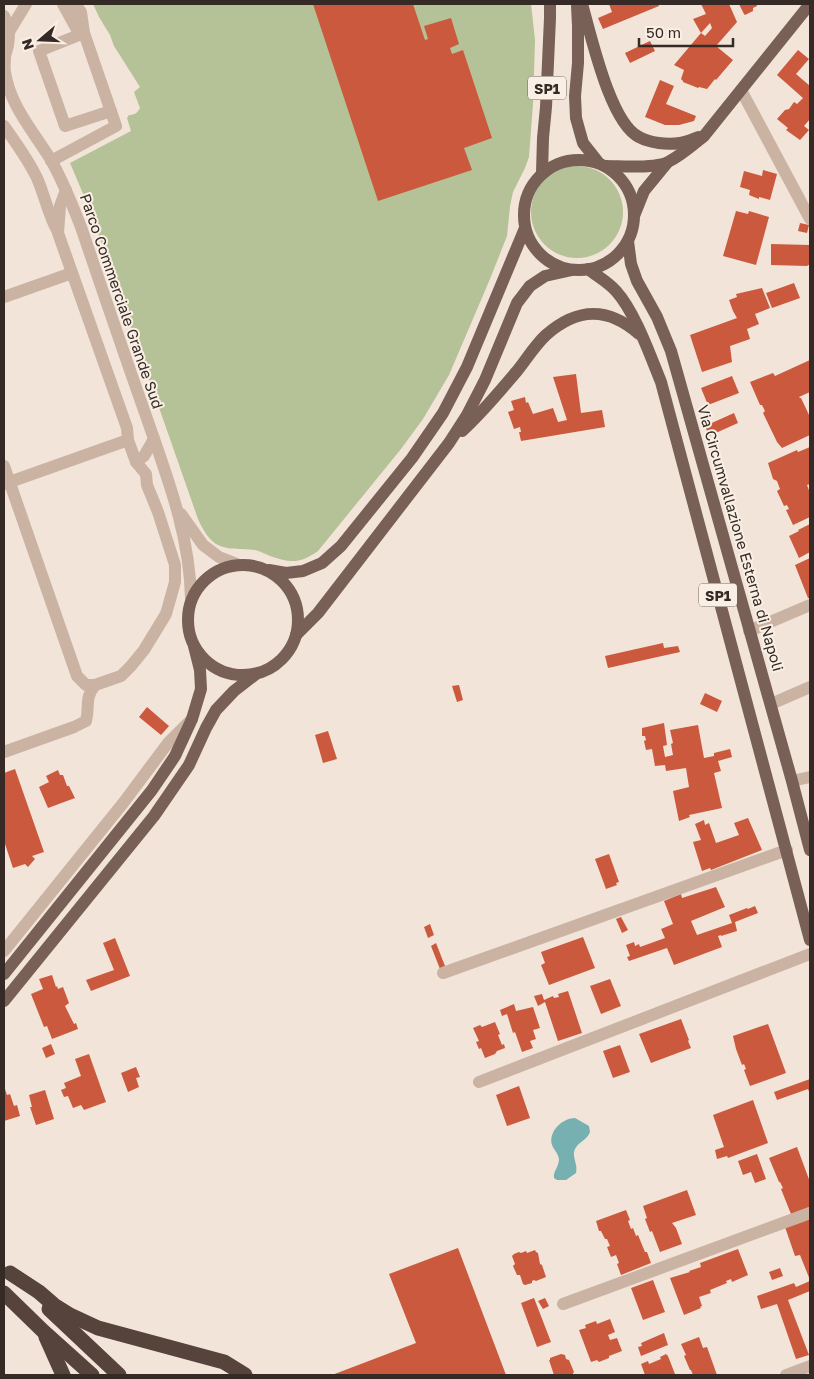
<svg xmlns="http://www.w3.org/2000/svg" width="814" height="1379" font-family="'Golos Text',sans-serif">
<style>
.green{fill:#b5c197}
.water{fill:#76b0b0}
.building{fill:#cb593d}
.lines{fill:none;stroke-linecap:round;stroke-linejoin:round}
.minor{stroke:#cab3a3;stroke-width:12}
.major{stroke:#786056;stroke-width:12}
.highway{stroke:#56433c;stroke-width:15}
.labels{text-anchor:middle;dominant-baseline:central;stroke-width:4;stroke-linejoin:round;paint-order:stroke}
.shield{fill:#faefe4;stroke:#70655f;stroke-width:1}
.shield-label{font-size:14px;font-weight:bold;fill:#352a26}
.street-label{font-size:15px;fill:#352a26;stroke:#faefe4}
</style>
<rect width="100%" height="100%" fill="#f2e4d8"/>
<g class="green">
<path d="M93,4H531L535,40L533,104L529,157L525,168L513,192L510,206L507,236L490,279L449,375L423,419L401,449L318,551C300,564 290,563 270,556C265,554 260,551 255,550C242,548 228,551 216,544C208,539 202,528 198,519L99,236L84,196L70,163L131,131L127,118L129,115C135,115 137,113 140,108L134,92L140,87L114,46L110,35L99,17Z"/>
<circle cx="577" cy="212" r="46"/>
</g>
<path class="water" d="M575,1118L589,1126L590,1132C587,1141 576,1142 574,1152C573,1159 578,1165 576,1173L566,1180H557L554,1178C553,1171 559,1167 559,1159C558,1153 554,1150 552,1145C548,1131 563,1118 575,1118Z"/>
<g class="building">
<polygon points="313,4 413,4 425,40 428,39 424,26 451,18 459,44 450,48 452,54 463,50 492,138 464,148 472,170 378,201"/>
<polygon points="609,4 658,4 659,6 603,29 598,18 612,12"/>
<polygon points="701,4 729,4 737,22 716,46 733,60 716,80 715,79 707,89 699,87 698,88 683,82 683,81 681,79 684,70 674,65 701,33 705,36 712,28 710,23 701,33 693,19 706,14"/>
<polygon points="739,4 757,4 757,6 753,8 753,11 745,15 744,14"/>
<polygon points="650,41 655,51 630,63 625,53"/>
<polygon points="798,50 809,59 796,74 810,86 810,119 804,126 809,130 800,140 786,130 788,128 777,119 785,110 789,109 794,102 797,104 803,98 777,75"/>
<polygon points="660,80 674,86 666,104 696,116 694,121 679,125 665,125 645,117"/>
<polygon points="763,170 777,174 770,200 759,197 759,199 749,195 750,190 740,187 744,171 762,176"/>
<polygon points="736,211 748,214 749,211 769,217 756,265 723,256"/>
<polygon points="800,223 809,225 807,233 798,231"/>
<polygon points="771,244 810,245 810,264 807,266 771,265"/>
<polygon points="794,283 800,298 772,308 766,293"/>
<polygon points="762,288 770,308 755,314 759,324 747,329 750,339 730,346 732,362 702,372 690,335 737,318 733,311 729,300 737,297 736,294"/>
<polygon points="810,360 810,392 799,397 800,398 801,398 810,417 810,435 782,448 777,442 763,413 765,411 762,405 760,405 750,382 773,373 775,376"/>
<polygon points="576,374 581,413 602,410 605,427 521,441 519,432 521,432 520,427 514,429 508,412 514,410 511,401 525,397 526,403 528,402 533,414 553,408 558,422 567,420 553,377"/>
<polygon points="732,376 739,393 708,405 701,388"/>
<polygon points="734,413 738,423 709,436 705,426"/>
<polygon points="810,447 810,484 807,485 810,493 810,517 793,525 786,510 789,509 787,505 784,506 777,491 780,489 777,481 773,479 768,463 797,450 798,452"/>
<polygon points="810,524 810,552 799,558 789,536 799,531 798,530"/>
<polygon points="810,558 810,598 808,598 795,565"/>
<polygon points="663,643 664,648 678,646 680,652 608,668 605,656"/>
<polygon points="459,685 463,700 457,702 452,686"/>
<polygon points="705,693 722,701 717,712 700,704"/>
<polygon points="147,707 169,726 161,735 139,717"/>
<polygon points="664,723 667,745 663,746 665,757 673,755 671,744 673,743 670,730 698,725 704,758 714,756 714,753 730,749 732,757 718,761 721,771 714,773 722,808 689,815 690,817 679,821 673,791 689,787 686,768 666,771 665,765 655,766 652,749 646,750 644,741 646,740 645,736 642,736 642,728"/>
<polygon points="328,731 337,759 323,763 315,735"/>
<polygon points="15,769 44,852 32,856 35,859 28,867 25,864 13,868 4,841 4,773"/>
<polygon points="58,770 60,775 63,775 67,786 69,786 75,798 48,808 39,787 49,782 46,776"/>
<polygon points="748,818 762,850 711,870 710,868 702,871 693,842 701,840 695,824 704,820 705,825 709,823 716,843 739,835 734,823"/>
<polygon points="609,854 619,882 616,883 617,885 606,889 595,859"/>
<polygon points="716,887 725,907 691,921 697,935 732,923 729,915 747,908 748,909 755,906 758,913 735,922 737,931 721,936 721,935 718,936 722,947 674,965 667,948 629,961 627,957 630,956 626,945 634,942 635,946 639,944 640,947 665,938 661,929 673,924 664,901 681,894 682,898"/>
<polygon points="621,917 628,930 622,933 616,919"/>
<polygon points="430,924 434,935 428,938 424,927"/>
<polygon points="583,937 595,968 549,985 541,965 545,963 541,952"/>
<polygon points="115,938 130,976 91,991 86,980 114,970 103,943"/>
<polygon points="436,943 445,966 440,969 431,946"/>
<polygon points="52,975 56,987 57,986 58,989 63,987 69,1003 65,1006 74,1024 76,1023 78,1029 52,1039 47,1026 44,1027 31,994 43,989 39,979"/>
<polygon points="610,979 621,1006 601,1014 590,986"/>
<polygon points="568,991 582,1033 558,1041 545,1002 538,1006 534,996 542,994 544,1000 553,996 554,998 559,997 558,994"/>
<polygon points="514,1004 516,1011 533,1007 540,1028 533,1030 536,1039 530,1041 533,1048 522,1052 515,1032 513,1033 507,1014 502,1016 500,1010"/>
<polygon points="681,1019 689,1040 688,1041 691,1048 651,1063 639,1034"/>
<polygon points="495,1022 500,1034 498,1035 502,1045 504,1044 505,1048 497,1051 495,1054 485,1058 481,1048 479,1049 476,1042 479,1041 473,1028 480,1025 482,1027"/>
<polygon points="768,1024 786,1073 750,1086 744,1070 746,1069 744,1064 742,1065 736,1049 733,1036"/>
<polygon points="51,1044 55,1054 46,1058 42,1048"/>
<polygon points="620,1045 630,1072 613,1078 603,1051"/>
<polygon points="89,1054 106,1102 84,1110 81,1105 73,1108 68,1096 64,1097 61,1090 66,1088 64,1083 81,1076 75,1059"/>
<polygon points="136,1067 140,1077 136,1078 139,1087 128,1092 121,1073"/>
<polygon points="810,1079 810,1094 808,1089 777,1100 774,1092"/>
<polygon points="4,1086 7,1095 10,1094 14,1106 17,1105 20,1116 4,1121"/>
<polygon points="519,1086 530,1118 507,1126 496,1095"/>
<polygon points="45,1090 54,1119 36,1125 30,1107 32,1107 29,1095"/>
<polygon points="753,1100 768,1143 728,1158 727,1156 717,1159 715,1150 724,1147 713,1115"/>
<polygon points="797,1147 810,1182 810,1207 791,1214 781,1189 783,1188 780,1182 779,1182 769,1158"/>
<polygon points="757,1154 766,1179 755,1183 751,1172 743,1175 738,1161"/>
<polygon points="687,1190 696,1215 672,1223 676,1228 682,1244 660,1252 652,1231 650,1232 645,1219 647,1218 643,1206"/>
<polygon points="626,1210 630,1220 628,1221 631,1229 633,1228 636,1236 638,1235 645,1252 647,1252 651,1263 621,1275 617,1264 619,1263 616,1255 611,1257 607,1247 610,1246 607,1239 605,1239 601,1231 599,1231 596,1221"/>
<polygon points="810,1217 810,1280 800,1255 795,1256 785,1227"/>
<polygon points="458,1248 506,1375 332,1375 416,1343 389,1274"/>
<polygon points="738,1249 748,1275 732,1282 731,1279 726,1281 727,1283 710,1290 711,1293 699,1297 702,1306 700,1307 701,1308 684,1315 670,1278 690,1272 689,1271 701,1267 700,1263"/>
<polygon points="535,1250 536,1252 538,1253 540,1264 542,1265 546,1277 536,1281 534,1280 532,1281 532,1283 525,1285 523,1284 520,1275 517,1275 513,1266 515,1264 512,1256 514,1254 519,1252 521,1253 526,1251 527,1253"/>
<polygon points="780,1268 783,1276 772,1280 769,1272"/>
<polygon points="653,1280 665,1312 643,1320 631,1288"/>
<polygon points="810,1281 810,1291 788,1300 809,1355 796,1359 777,1304 761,1309 757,1296 794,1283 796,1287"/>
<polygon points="534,1298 551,1342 537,1347 521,1303"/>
<polygon points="545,1298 549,1306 543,1309 538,1301"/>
<polygon points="610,1319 615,1332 608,1335 610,1340 617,1338 622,1351 609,1356 609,1358 599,1362 597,1360 591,1362 579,1330 586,1328 585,1325 596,1321 597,1324"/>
<polygon points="664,1333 668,1345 641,1356 638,1347 642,1346 641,1343"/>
<polygon points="699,1337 703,1348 707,1347 717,1375 693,1375 691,1370 690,1370 684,1356 686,1355 681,1344"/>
<polygon points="561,1354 565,1355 566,1359 569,1360 574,1372 573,1373 573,1375 554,1375 549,1360 550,1360 550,1358"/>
<polygon points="666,1354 668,1356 675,1374 671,1375 645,1375 641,1364 648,1361 649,1364 661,1359 660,1357"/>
</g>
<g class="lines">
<g class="minor">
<polyline points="63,4 80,35"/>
<path d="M4,16C11,30 10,44 4,58"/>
<polyline points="9,32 26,4"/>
<polyline points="84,33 39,51 65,126 111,111"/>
<path d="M5,57C5,62 4,67 5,72C10,106 34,132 51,160C63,181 72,204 81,227C102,289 123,351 145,413C166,474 190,534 191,599"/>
<polyline points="741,90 810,219"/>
<path d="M4,126C16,143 28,159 37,178C45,196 48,215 58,232"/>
<polyline points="51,161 116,126 84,33 81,12 75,4"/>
<polyline points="4,297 72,273"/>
<polyline points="136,462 144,456 154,439"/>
<polyline points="4,466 77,676 86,685 95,685 121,676 131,666 144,650 166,614 175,582 175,565 158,512 147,485 146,474 136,462 128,440 127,428 58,233 60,206 66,190"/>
<polyline points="4,484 128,440"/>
<polyline points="181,514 203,545 219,557 237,564"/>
<polyline points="749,631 810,605"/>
<polyline points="771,704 810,687"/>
<path d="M4,752L74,727L86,721C90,706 84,699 95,685"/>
<polyline points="792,781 810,777"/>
<polyline points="4,951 124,802 168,743 192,719"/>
<polyline points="443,973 787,850"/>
<polyline points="479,1082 810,954"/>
<polyline points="563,1304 810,1213"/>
<polyline points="786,1375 810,1366"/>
</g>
<g class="major">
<path d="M582,4C591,35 610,123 639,137C650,143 667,145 680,143C687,142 693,139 699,137"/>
<polyline points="577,6 578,26 578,63 575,96 576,118 583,143 598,162"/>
<circle cx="579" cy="215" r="55"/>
<path d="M605,166C622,166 654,169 668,162C682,155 693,145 704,136L810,4"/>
<polyline points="542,173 543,138 546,107 550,18 550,4"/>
<polyline points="634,216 644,191 667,163"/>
<polyline points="628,241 631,264 637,281 657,317 671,351 792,781 810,850"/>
<path d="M588,269C597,276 608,282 616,291C635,312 650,355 661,382L810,940"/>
<path d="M462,431C482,413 499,392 517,371C526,360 535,345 546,335C578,307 608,307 639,334"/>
<circle cx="243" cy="620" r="55"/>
<polyline points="269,570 286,573 303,571 322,563 341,546 412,458 443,413 467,367 525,228"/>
<polyline points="296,635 318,613 449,443 467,415 485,380 517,303 530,286 545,276 572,270"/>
<polyline points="4,974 152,790 175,756 192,719 201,689 200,670 194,646"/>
<polyline points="4,1001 154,816 189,765 206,728 216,710 234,691 256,674"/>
</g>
<g class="highway">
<polyline points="10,1273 39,1292 54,1305 70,1315 98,1328 224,1362 245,1375"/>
<polyline points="4,1293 43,1331 92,1375"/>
<polyline points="49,1309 119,1375"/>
<polyline points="46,1337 63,1375"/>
</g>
</g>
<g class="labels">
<g class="shield">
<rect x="528" y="76.5" width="38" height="23" rx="4"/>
<rect x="699" y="583.5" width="38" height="23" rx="4"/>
</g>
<g class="shield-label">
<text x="547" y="88">SP1</text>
<text x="718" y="595">SP1</text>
</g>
<g class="street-label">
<text transform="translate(122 301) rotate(71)">Parco Commerciale Grande Sud</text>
<text transform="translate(741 538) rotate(74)">Via Circumvallazione Esterna di Napoli</text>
</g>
</g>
<rect width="814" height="1379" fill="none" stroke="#352a26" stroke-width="10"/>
<g transform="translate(40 40) rotate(251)" stroke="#faefe4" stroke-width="4" paint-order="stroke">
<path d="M0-4L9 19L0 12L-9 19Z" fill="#352a26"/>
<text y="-8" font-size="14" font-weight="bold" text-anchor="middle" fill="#352a26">N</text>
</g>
<path d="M639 38v8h94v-8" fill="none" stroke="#352a26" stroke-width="2.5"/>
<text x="646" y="38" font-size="15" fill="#352a26" stroke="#faefe4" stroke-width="4" paint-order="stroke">50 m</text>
</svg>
